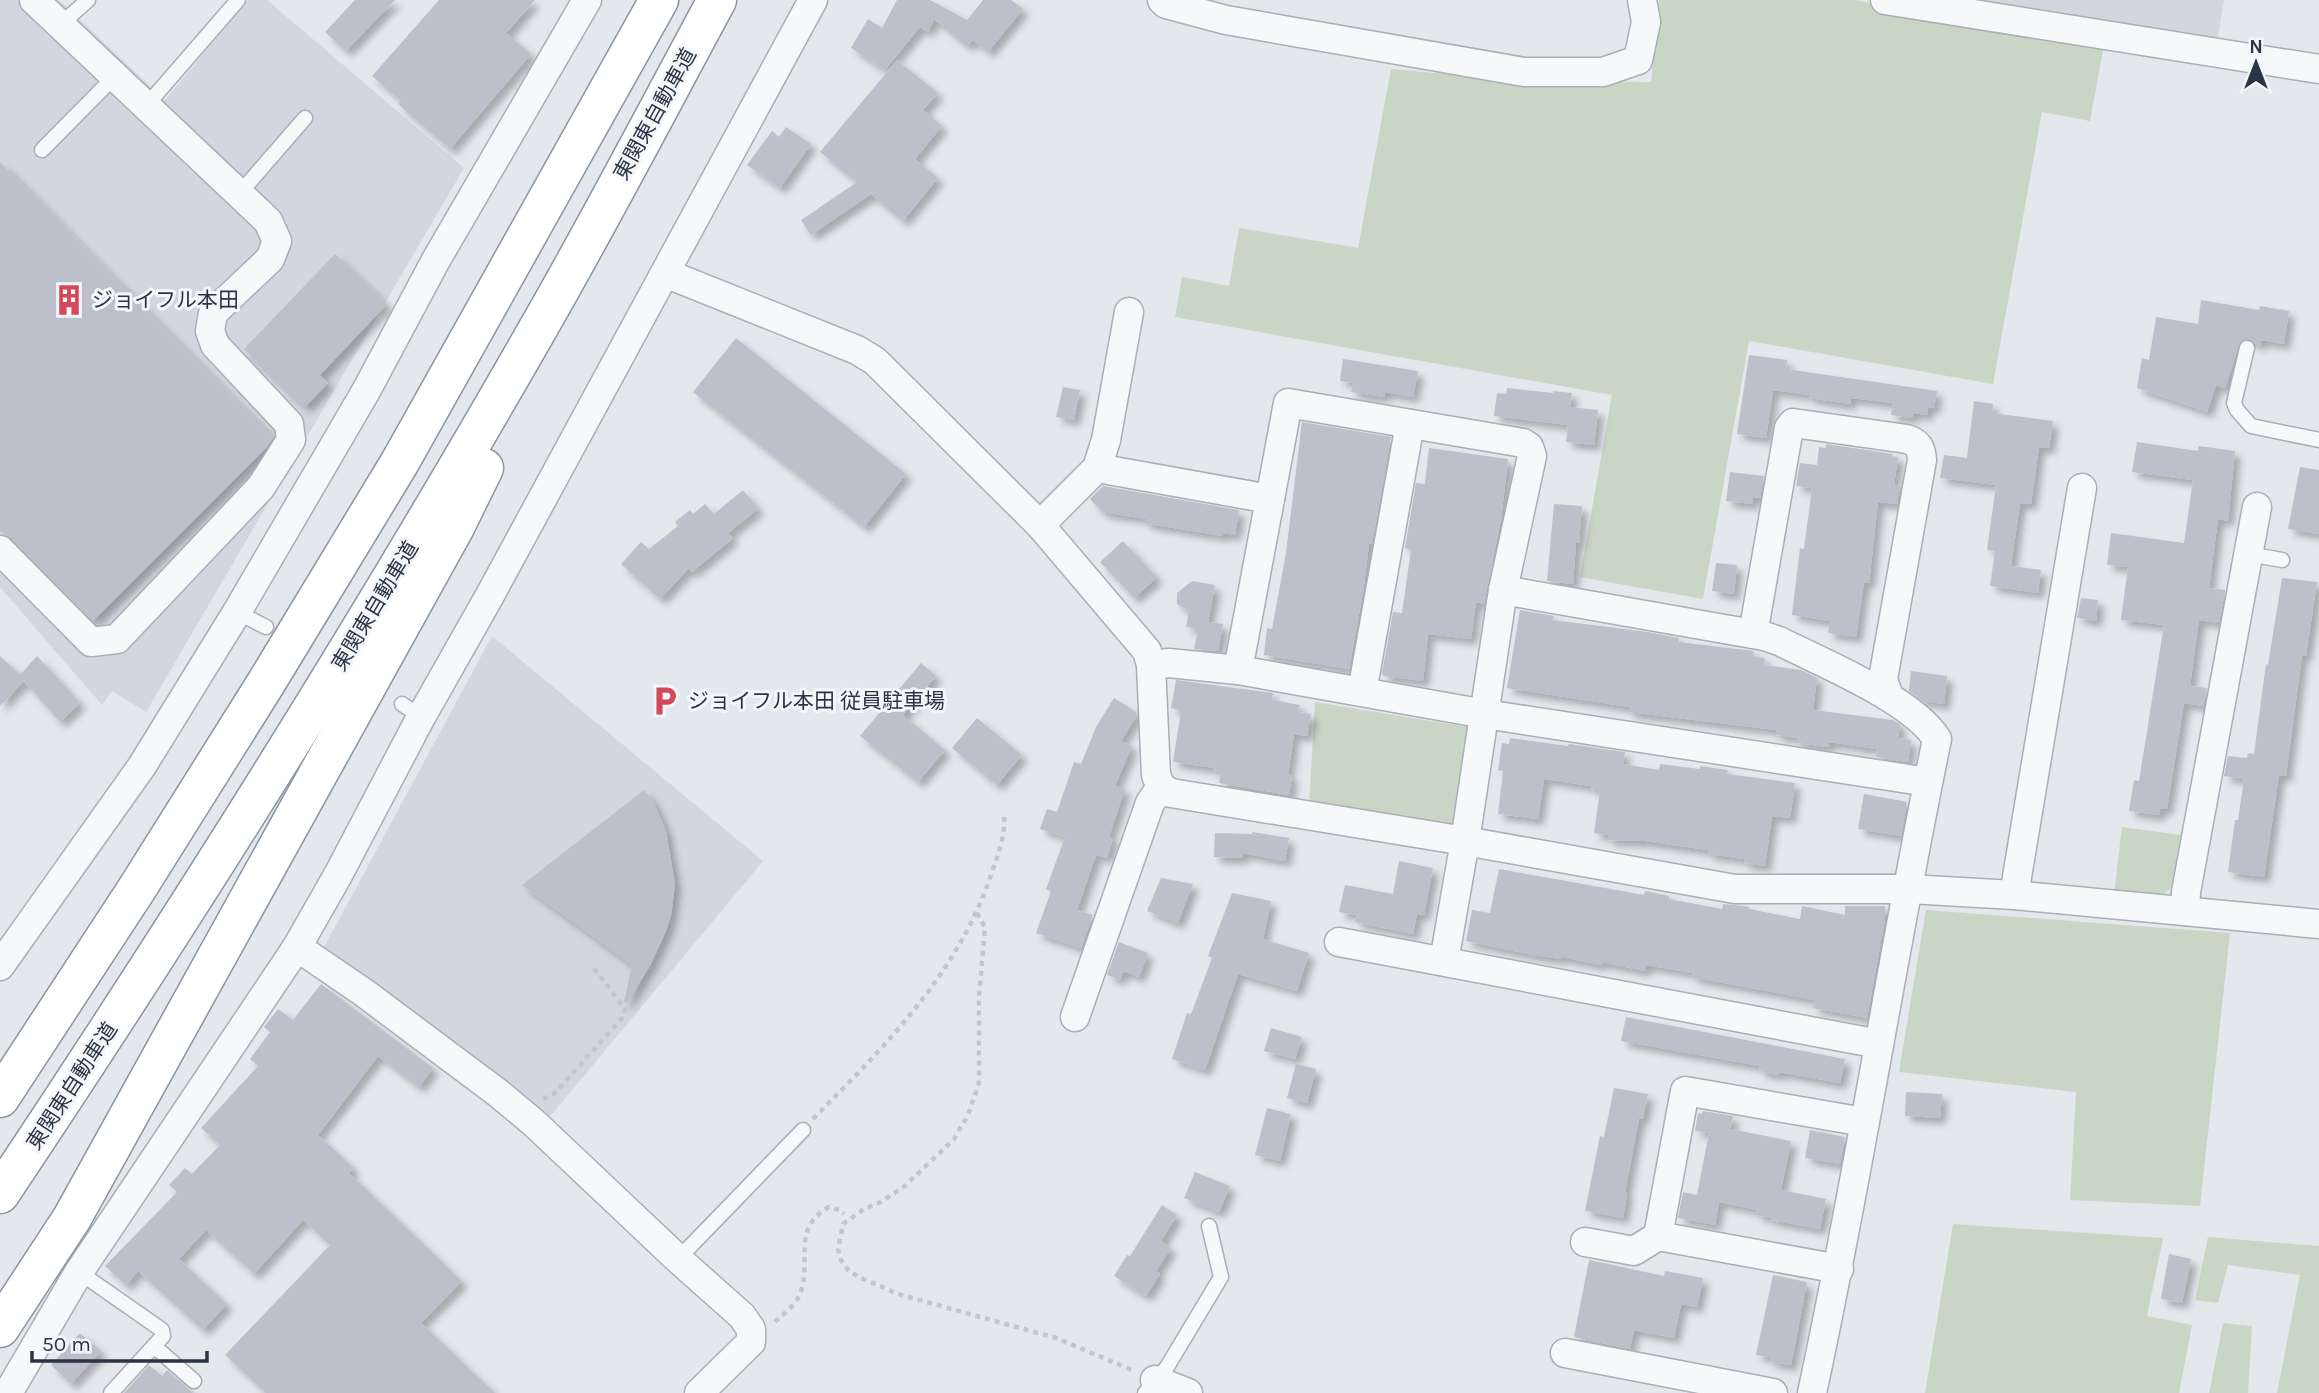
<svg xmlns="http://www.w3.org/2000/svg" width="2319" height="1393" font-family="Karla,'Noto Sans JP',sans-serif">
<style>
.built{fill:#d2d6de}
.green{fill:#c9d6c5}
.building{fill:#bbc0ca;filter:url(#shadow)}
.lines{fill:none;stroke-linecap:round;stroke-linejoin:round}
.service-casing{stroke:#a9aeb7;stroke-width:17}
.minor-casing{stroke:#a9aeb7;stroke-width:31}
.motorway-casing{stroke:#8b94a3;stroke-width:41}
.path{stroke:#c2c5cb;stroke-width:4.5;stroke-dasharray:5 5;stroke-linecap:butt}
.service{stroke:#f7f8fa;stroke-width:14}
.minor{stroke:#f7f8fa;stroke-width:28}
.motorway{stroke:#fff;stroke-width:38}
.labels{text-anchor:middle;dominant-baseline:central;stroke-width:6;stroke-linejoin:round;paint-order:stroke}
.street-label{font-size:21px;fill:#2b3445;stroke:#f4f6f9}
.poi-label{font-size:21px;fill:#2b3445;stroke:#f4f6f9;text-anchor:start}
</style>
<defs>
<filter id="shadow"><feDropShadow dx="6" dy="6" stdDeviation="3.5" flood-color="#0004"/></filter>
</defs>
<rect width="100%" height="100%" fill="#e4e7ec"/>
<g class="built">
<polygon points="0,0 59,0 165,100 248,0 267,0 464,168 146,712 112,691 102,705 0,587"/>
<polygon points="1941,0 2224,0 2217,43"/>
<polygon points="492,636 763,861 547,1120 322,951"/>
</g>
<g class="green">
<polygon points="1659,0 1853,0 2105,40 2090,121 2042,112 1993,384 1749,341 1703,599 1580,577 1612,395 1175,317 1182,277 1229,286 1239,228 1358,248 1391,69 1513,80 1651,82"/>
<polygon points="1315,702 1467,727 1474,734 1460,828 1309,806"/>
<polygon points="2122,827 2181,835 2173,887 2158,898 2114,894"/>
<polygon points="1926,910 2230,933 2200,1206 2070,1200 2076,1092 1899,1072"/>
<polygon points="1953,1224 2163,1238 2147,1316 2192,1325 2179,1393 1925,1393"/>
<polygon points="2208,1237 2319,1246 2319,1393 2277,1393 2300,1275 2228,1265 2218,1303 2195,1300"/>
<polygon points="2223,1323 2252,1326 2248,1393 2209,1393"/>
</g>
<g class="building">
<polygon points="355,0 395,0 346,51 325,32"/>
<polygon points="439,0 535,0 506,33 531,54 450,149 398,104 401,101 372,76"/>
<polygon points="897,0 930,0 967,20 983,0 1011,0 1023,9 988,52 973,40 967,46 934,19 928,32 920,27 885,70 851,48 868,19 882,28"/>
<polygon points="897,60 938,93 923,110 942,126 915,159 938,178 903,221 871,194 811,235 801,220 857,182 820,152"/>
<polygon points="786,127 811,144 780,188 747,165 772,131 779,137"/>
<polygon points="0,162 273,437 267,447 93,621 12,538 0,531"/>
<polygon points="335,254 387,304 320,375 328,383 305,407 244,349"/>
<polygon points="2201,300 2259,310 2260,306 2289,311 2284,344 2261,340 2260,346 2249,339 2240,342 2225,388 2216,385 2207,412 2137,388 2142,358 2149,360 2156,317 2198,324"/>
<polygon points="736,338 906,474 864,527 693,392"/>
<polygon points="1749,355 1787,360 1786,369 1937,391 1934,408 1928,407 1927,415 1913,413 1912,418 1891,415 1893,403 1851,398 1850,404 1809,398 1810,395 1773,390 1766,438 1737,434"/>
<polygon points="1343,359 1418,371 1413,397 1385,392 1384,397 1351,392 1353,383 1340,381"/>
<polygon points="1063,387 1080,390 1074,420 1056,417"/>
<polygon points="1507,388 1553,393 1553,391 1572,393 1570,407 1598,410 1594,445 1566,442 1568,425 1494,416 1497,393 1506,394"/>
<polygon points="1974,401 1993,404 1992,413 2053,421 2049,448 2039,447 2031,504 2020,503 2011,566 2041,570 2038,593 1990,586 1995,551 1987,550 1996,485 1940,478 1944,455 1967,458"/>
<polygon points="1302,422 1391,437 1372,544 1369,544 1363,592 1349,669 1264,655 1267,628 1272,629 1286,553"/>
<polygon points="2137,442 2198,451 2199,446 2235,451 2228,521 2218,519 2209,588 2225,590 2219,623 2199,620 2190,686 2207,688 2203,706 2184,703 2167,809 2160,809 2159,815 2129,811 2134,780 2139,781 2164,625 2121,620 2128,567 2107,565 2111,533 2184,543 2193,480 2132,472"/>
<polygon points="1826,444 1893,454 1892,456 1898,457 1894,485 1900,486 1897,504 1878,502 1869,583 1864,582 1856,637 1828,633 1830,621 1792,615 1800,548 1804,549 1812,488 1796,486 1800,463 1817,465 1819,447 1826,448"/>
<polygon points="1429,448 1508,459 1501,519 1484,604 1476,602 1471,639 1428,634 1423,681 1383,676 1382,673 1393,612 1402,613 1411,550 1405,548 1416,483 1425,484"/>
<polygon points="2300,467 2319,470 2319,534 2288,529"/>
<polygon points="1730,472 1764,476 1760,498 1753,497 1753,504 1726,501"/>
<polygon points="1103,486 1239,510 1235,535 1223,533 1223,536 1143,523 1147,519 1102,512 1090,499"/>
<polygon points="743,490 758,509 728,533 733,538 692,572 689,568 660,599 621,564 641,542 649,549 678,526 675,522 690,510 693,514 705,504 714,514"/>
<polygon points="1554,504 1582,506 1579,543 1576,543 1573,584 1547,581"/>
<polygon points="1123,541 1157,577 1134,598 1100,562"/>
<polygon points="1716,563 1737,565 1734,594 1712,591"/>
<polygon points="2282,578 2317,582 2306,656 2302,655 2286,776 2279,775 2264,877 2228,872 2235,820 2238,820 2244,779 2224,776 2228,756 2247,758 2248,753 2254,754 2266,664 2268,665"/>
<polygon points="1192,581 1215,585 1208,622 1223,624 1218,651 1194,649 1198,629 1186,627 1189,611 1177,604 1177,593"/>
<polygon points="2081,598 2098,600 2096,621 2077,618"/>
<polygon points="1520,610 1554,616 1553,620 1648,632 1679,638 1679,642 1754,651 1753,657 1765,658 1764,665 1801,670 1817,678 1813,710 1893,720 1898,723 1900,725 1898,738 1911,740 1908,762 1876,757 1877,749 1829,742 1829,747 1797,743 1798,738 1776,735 1776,730 1629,712 1629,707 1507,688"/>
<polygon points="0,656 20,675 37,656 80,703 60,722 24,681 0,706"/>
<polygon points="921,663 936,676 903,715 945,750 918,782 860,736"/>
<polygon points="1911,671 1947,676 1944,704 1923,701 1909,691"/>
<polygon points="1176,680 1273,693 1272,700 1300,705 1298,712 1311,714 1307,736 1294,734 1288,775 1292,776 1289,795 1219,783 1221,772 1213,771 1214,768 1173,762 1181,710 1171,708"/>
<polygon points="1114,698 1136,712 1137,715 1121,741 1132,746 1115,786 1125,789 1109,837 1113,839 1107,858 1096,855 1077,910 1093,915 1081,948 1036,933 1051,891 1046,889 1065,837 1040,829 1047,809 1057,812 1074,762 1081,764 1096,727"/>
<polygon points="977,718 1022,755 997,785 952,748"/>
<polygon points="1510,738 1568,746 1569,744 1625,752 1623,764 1659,770 1660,764 1700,769 1700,766 1728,770 1727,774 1795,783 1790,818 1772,816 1765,866 1744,863 1745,859 1708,854 1708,850 1645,841 1608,840 1608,835 1594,833 1600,790 1591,789 1591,786 1544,779 1538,819 1498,814 1503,771 1498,770 1502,743 1509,744"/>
<polygon points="644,790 654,803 666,831 675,884 671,916 666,931 651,964 627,1003 624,1002 632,965 522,885"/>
<polygon points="1864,794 1907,802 1901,836 1858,829"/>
<polygon points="1252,832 1289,838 1285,861 1243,853 1243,858 1214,857 1215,833 1252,834"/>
<polygon points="1399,861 1433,868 1424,915 1417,914 1413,934 1355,922 1357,915 1339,912 1345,885 1393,894"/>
<polygon points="1499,869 1644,895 1645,891 1669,896 1669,899 1722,909 1723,904 1743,906 1749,907 1749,909 1800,919 1802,906 1845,915 1845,906 1885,906 1885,919 1867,1018 1813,1008 1815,1000 1692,977 1693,973 1646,965 1645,971 1602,962 1601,965 1561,957 1561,959 1533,955 1466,941 1472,910 1490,913"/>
<polygon points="1161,878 1193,884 1178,923 1147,911"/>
<polygon points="1232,893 1271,901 1263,939 1309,953 1297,991 1238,974 1205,1070 1172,1059 1187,1013 1191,1014 1212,958 1208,956"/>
<polygon points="1119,942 1148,953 1139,977 1123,971 1120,980 1107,975"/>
<polygon points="321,984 433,1068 419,1087 378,1056 318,1135 354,1168 349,1173 462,1281 421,1323 495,1393 266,1393 225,1355 330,1245 303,1220 254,1274 206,1230 179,1259 227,1304 203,1330 138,1271 126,1285 105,1266 177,1192 169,1185 185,1168 192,1174 220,1145 201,1128 258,1066 250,1059 270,1032 264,1027 278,1009 293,1020"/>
<polygon points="1626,1017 1845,1059 1840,1083 1779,1072 1778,1075 1759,1071 1760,1066 1621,1041"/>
<polygon points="1271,1028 1302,1037 1295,1059 1264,1051"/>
<polygon points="1296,1064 1316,1069 1307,1103 1287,1098"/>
<polygon points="1614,1088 1648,1094 1643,1119 1639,1119 1625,1192 1627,1193 1623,1218 1585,1211 1600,1136 1604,1137"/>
<polygon points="1906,1092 1942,1094 1940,1118 1905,1116"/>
<polygon points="1267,1108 1291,1114 1280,1161 1255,1155"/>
<polygon points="1703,1111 1733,1116 1730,1129 1791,1141 1781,1190 1826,1199 1820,1229 1771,1220 1772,1218 1756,1215 1757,1210 1719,1202 1715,1225 1678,1218 1683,1192 1697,1195 1709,1133 1695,1131 1698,1113 1702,1114"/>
<polygon points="1810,1130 1845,1137 1840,1164 1805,1158"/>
<polygon points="1195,1172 1230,1186 1219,1212 1184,1198"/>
<polygon points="1162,1205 1177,1215 1161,1241 1171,1248 1156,1271 1160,1274 1146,1296 1114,1276 1127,1255 1130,1256"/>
<polygon points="2169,1254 2191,1259 2182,1303 2161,1299"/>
<polygon points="1589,1260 1664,1276 1665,1271 1703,1278 1697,1307 1681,1304 1674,1338 1634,1330 1630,1349 1574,1337"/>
<polygon points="1773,1275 1807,1282 1791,1365 1770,1362 1771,1357 1756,1355"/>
<polygon points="80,1333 101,1351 71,1384 51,1365"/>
<polygon points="149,1365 162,1376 167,1370 193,1393 124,1393"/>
</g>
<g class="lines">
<defs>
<g id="service">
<polyline points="60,25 88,0"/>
<polyline points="146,106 238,0"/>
<polyline points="42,150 115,76"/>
<polyline points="239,194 305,118"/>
<polyline points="2247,348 2234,403 2237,410 2251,426 2319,440"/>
<polyline points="2248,554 2282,560"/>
<polyline points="237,612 266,627"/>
<polyline points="402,704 421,717"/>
<polyline points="678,1259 803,1130"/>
<polyline points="79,1272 162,1330 163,1336 111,1393"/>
<polyline points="155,1347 194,1381"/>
<polyline points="1145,1393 1167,1367 1221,1277 1209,1226"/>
</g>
<g id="minor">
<polyline points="1162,0 1166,4 1226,20 1524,72 1603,72 1638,60 1646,22 1642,0"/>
<polyline points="1885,0 2319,69"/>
<polyline points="665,273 857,350 875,361 1040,525 1147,651 1151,665 1156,775 1161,787 1171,793 1465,841 1735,889 1909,889 2014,895 2319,924"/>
<polyline points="1097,468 1270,499"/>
<polyline points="1040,525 1097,468 1106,440 1129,312"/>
<polyline points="0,550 91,642 117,639 261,487 291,440 289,424 215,345 210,331 213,313 270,259 277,241 268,221 34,0"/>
<path d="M1503,590L1764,636L1779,641C1821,662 1913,700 1937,739C1892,956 1859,1176 1812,1393"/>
<path d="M1753,634L1789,428L1793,423L1907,439C1918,443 1921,447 1922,460L1883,679L1889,697"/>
<polyline points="1151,665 1169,663 1238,670 1485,714 1928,782"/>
<polyline points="1238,670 1288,403 1523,443 1529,447 1532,456 1503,590 1465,841 1444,961"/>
<polyline points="1362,692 1410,424"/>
<polyline points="2014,895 2082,488"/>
<polyline points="2185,911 2186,892 2257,507"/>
<polyline points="1339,942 1879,1044"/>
<polyline points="297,947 363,992 498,1093 534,1123 678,1259 742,1316 751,1329 751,1342 699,1393"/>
<polyline points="0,966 142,766 237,612 366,391 436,260 587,0"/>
<polyline points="1075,1017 1150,803 1161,787"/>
<polyline points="1585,1242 1634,1251 1658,1236"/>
<polyline points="1839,1269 1658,1236 1685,1091 1864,1122"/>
<polyline points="1565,1353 1773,1393"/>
<polyline points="1155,1380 1188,1393"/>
<polyline points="8,1393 79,1272 297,947 338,875 421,717 489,597 813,0"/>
</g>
<g id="motorway">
<polyline points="0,1098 138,887 266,683 400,462 659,0"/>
<path d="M0,1194C188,912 368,626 536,332C599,223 657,111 717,0"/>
<polyline points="0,1328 72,1218 455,527 484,468"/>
</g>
</defs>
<use href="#service" class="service-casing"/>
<use href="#minor" class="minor-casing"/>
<use href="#motorway" class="motorway-casing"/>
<g class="path">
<polyline points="977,913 985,927 979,997 979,1083 968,1115 954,1139 906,1185 881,1202 864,1209 843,1224 838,1249 841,1260 849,1271 861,1278 901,1295 1056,1338 1132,1370"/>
<polyline points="543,1099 554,1094 624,1016 625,1009 594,968"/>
<path d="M813,1119C885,1046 957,975 991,875C998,854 1006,836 1004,813"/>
<path d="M775,1322C782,1315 793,1307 798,1298C815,1265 788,1230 829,1207L840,1210L844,1214"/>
</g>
<use href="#service" class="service"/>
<use href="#minor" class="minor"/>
<use href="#motorway" class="motorway"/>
</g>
<defs>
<symbol id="building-bare" viewBox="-9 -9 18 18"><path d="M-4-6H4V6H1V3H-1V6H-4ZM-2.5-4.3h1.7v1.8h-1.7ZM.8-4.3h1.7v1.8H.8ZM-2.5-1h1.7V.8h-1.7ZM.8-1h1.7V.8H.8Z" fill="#d1495b" stroke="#f4f6f9" stroke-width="2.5" paint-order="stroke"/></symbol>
<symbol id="parking-bare" viewBox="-9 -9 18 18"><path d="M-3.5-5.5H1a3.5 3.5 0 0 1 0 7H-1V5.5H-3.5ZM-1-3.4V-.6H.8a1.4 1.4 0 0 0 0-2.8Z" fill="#d1495b" stroke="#f4f6f9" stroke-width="2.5" paint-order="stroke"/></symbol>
</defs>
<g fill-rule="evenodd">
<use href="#building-bare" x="47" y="278" width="44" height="44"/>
<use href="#parking-bare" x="643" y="679" width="44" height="44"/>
</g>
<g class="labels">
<g class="street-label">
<text transform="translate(655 114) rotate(-61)">東関東自動車道</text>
<text transform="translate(375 606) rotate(-59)">東関東自動車道</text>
<text transform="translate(72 1086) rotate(-57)">東関東自動車道</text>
</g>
<g class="poi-label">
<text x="92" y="300">ジョイフル本田</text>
<text x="688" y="701">ジョイフル本田 従員駐車場</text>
</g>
</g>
<g transform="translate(2256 63)" stroke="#f4f6f9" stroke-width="5" paint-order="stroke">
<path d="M0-5L12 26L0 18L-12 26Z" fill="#2b3445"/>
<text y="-10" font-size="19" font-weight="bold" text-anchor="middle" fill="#2b3445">N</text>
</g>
<path d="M32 1351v10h175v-10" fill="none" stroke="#2b3445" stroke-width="3.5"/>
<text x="42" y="1351" font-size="21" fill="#2b3445" stroke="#f4f6f9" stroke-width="5" paint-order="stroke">50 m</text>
</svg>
